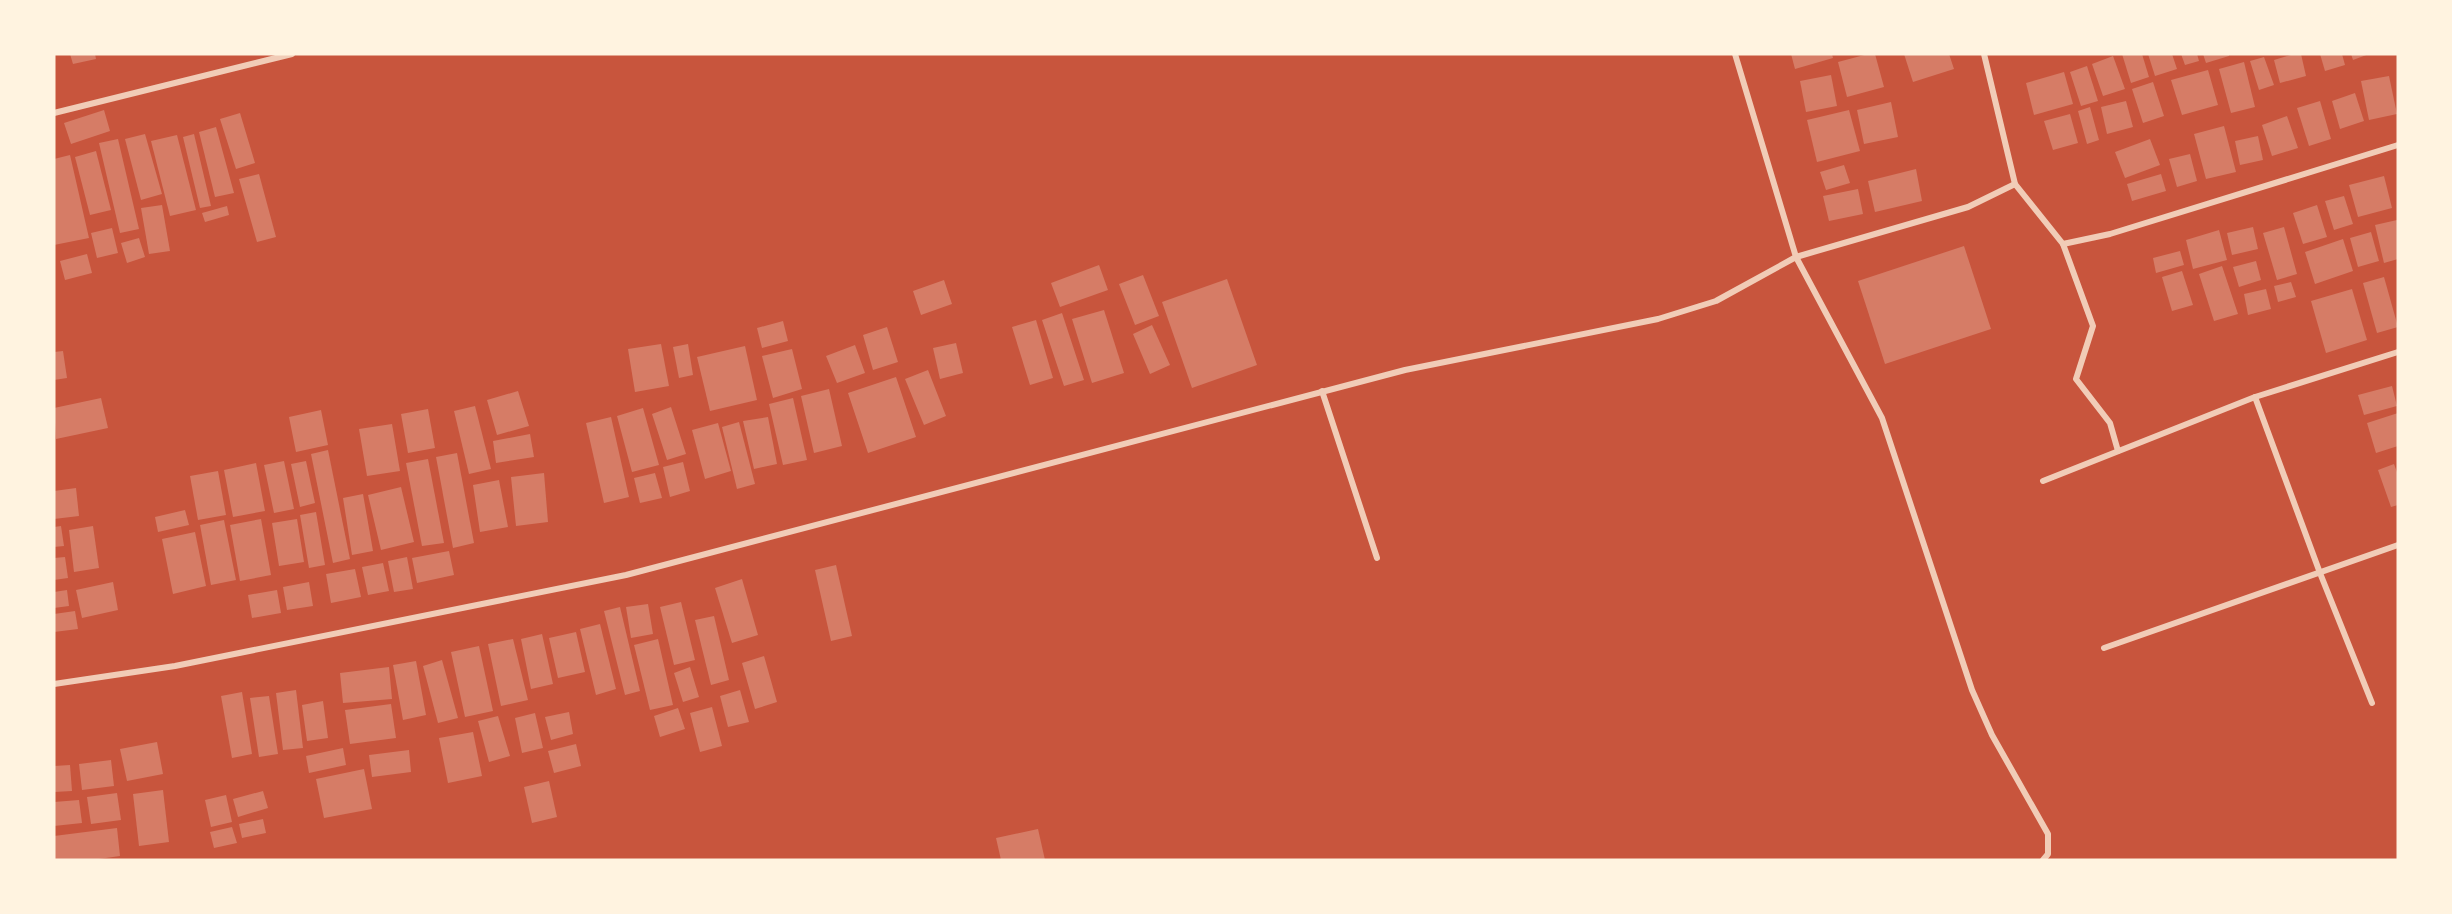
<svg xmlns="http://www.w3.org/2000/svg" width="2452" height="914" font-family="'Crimson Pro',serif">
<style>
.building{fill:#d67c66}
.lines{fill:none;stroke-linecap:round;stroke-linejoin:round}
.minor{stroke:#f1ccb7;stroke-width:6}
</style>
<rect width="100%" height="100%" fill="#c8553d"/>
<g class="building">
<polygon points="70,54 95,54 96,59 73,64"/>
<polygon points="1791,54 1832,54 1833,58 1795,69"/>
<polygon points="1868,54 1875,54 1884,87 1847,97 1838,62"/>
<polygon points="1904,54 1949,54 1954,69 1913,82"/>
<polygon points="2122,54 2142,54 2149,77 2131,83"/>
<polygon points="2148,54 2172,54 2177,69 2155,76"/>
<polygon points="2181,54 2197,54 2199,61 2185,65"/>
<polygon points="2203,54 2229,54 2229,56 2206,63"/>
<polygon points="2294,54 2301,54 2306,76 2280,83 2274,60"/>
<polygon points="2320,54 2342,54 2345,65 2325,71"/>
<polygon points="2351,54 2369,54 2353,60"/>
<polygon points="2113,56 2125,89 2103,96 2092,64"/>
<polygon points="2264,57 2274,85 2259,90 2250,61"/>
<polygon points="2244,62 2255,107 2231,113 2219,69"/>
<polygon points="2087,66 2098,101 2081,106 2070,72"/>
<polygon points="2208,70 2218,105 2182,115 2171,80"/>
<polygon points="2064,72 2073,104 2034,115 2026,83"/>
<polygon points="1831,75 1837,106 1806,112 1800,81"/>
<polygon points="2389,76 2397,114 2369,120 2361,81"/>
<polygon points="2153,82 2164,116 2143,123 2132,89"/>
<polygon points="2355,93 2364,121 2340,129 2332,101"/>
<polygon points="2126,101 2133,127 2107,134 2101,107"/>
<polygon points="2320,101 2331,139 2309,146 2297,108"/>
<polygon points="1891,102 1898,137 1864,144 1857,110"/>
<polygon points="2090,107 2099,140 2087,144 2078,111"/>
<polygon points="104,110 110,131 71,144 64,123"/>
<polygon points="1849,110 1860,151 1817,162 1807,120"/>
<polygon points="240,113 255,163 236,169 220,119"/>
<polygon points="2070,114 2078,143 2053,150 2044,121"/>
<polygon points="2287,116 2298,148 2272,156 2262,125"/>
<polygon points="2224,126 2236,172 2206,179 2194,134"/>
<polygon points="216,127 234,193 215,197 199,132"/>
<polygon points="145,134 162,194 141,200 125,139"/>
<polygon points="194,134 211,206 200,208 183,137"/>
<polygon points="177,135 196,210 170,216 151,141"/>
<polygon points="2258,136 2263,160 2240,165 2235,141"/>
<polygon points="118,139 139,229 120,233 99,143"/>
<polygon points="2150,139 2160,165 2125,178 2115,152"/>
<polygon points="96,151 111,210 90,215 75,157"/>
<polygon points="2190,154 2197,181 2177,187 2169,159"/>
<polygon points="70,155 89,238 54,245 54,159"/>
<polygon points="1844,165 1850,183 1826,190 1820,172"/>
<polygon points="1916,169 1922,201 1875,212 1868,181"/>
<polygon points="259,174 276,237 257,242 239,179"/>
<polygon points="2161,174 2166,191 2132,201 2127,184"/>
<polygon points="2384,176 2392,208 2358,217 2349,185"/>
<polygon points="1858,189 1863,214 1829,221 1823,196"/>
<polygon points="2344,196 2353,224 2334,230 2325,201"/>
<polygon points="162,205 170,251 149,254 141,208"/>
<polygon points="2317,205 2327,237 2303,244 2293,213"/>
<polygon points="227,206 229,215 205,222 202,213"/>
<polygon points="2397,220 2398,259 2384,263 2375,225"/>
<polygon points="2253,227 2258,249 2232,255 2227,233"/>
<polygon points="2284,227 2297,274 2277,280 2263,233"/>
<polygon points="112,228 118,253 97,258 91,233"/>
<polygon points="2219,230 2227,260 2193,269 2186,240"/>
<polygon points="2371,232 2379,261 2358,267 2350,238"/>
<polygon points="139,238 145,257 127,263 121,243"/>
<polygon points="2343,239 2353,271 2315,284 2305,252"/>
<polygon points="1964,246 1991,329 1885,364 1858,281"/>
<polygon points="2180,251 2184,265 2156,273 2153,258"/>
<polygon points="87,254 92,273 65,280 60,261"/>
<polygon points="2256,261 2261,280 2239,287 2233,267"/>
<polygon points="1099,265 1108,290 1060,307 1051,283"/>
<polygon points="2222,266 2238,314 2214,321 2199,274"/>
<polygon points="2182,271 2193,305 2172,311 2162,277"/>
<polygon points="1143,275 1159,316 1135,325 1119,284"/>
<polygon points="2384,277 2398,327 2377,333 2363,283"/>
<polygon points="1227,279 1257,365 1192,388 1162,302"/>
<polygon points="944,280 952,304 921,315 913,291"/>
<polygon points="2291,282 2296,297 2278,302 2274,286"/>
<polygon points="2266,289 2271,309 2248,315 2244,294"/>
<polygon points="2352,289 2367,340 2326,353 2311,301"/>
<polygon points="1104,310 1124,373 1092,383 1072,319"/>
<polygon points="1062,313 1084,380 1064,386 1042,320"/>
<polygon points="1036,320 1053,378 1030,385 1012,327"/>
<polygon points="783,321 788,341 762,348 757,328"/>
<polygon points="1152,325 1170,365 1150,374 1133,334"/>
<polygon points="887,327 898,362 873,370 863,335"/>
<polygon points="956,343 963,373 940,379 933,348"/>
<polygon points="661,344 669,386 635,392 628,349"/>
<polygon points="688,344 693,375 679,378 673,347"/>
<polygon points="855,345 865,373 837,383 826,356"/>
<polygon points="745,346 757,400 710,411 697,357"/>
<polygon points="792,349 802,389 773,398 762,356"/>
<polygon points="63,351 67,378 54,380 54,352"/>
<polygon points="928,370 946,416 924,425 905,379"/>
<polygon points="896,377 916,437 868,453 848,393"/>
<polygon points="2392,386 2397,406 2364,415 2358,395"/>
<polygon points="829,389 842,446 814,453 801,396"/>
<polygon points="518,391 529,426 497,435 487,400"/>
<polygon points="101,398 108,428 56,439 54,408"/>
<polygon points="793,398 807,460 783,465 769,404"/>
<polygon points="475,406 491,469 469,474 454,411"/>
<polygon points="671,407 686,454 667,460 652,414"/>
<polygon points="643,408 659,465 632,472 617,416"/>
<polygon points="428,409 435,448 408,453 401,414"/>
<polygon points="321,410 328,445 296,452 289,417"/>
<polygon points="2398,413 2398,446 2376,453 2367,423"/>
<polygon points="611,417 629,497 604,503 586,423"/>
<polygon points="768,417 777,464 754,469 743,421"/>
<polygon points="739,422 755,484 737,489 722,427"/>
<polygon points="718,423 731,471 705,479 692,430"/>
<polygon points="392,424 400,471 367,476 359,429"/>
<polygon points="530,434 534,457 496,463 493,441"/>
<polygon points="328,450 350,559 333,563 311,454"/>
<polygon points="457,453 474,543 453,548 436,457"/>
<polygon points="428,459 444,543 422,546 406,463"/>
<polygon points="284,461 294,509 274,513 264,465"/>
<polygon points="306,461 315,503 300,507 291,464"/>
<polygon points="683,462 690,491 670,497 663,467"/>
<polygon points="256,463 265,511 233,517 224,470"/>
<polygon points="2394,464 2398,475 2398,505 2391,507 2378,470"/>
<polygon points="218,471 226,515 198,520 190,476"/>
<polygon points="544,473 548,522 516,526 511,477"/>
<polygon points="655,473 662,498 640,503 634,478"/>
<polygon points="499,480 508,527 480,532 473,485"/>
<polygon points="401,487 414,542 381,550 368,495"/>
<polygon points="76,488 79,516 54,519 54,491"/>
<polygon points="363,494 373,551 352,555 343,498"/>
<polygon points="185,510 189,525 158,532 155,517"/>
<polygon points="316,512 325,565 309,568 300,515"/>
<polygon points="261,519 271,575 240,581 230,525"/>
<polygon points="297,519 304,562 279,566 272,523"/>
<polygon points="224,520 236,580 211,585 200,525"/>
<polygon points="61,526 64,546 54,547 54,527"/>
<polygon points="93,526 99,568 74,572 69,530"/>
<polygon points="195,532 206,586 173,594 162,539"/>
<polygon points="449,551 454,575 417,583 412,558"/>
<polygon points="65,557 68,578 54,580 54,558"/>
<polygon points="407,557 413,589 394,592 388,561"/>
<polygon points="383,563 389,591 368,595 362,567"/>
<polygon points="836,565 852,636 831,641 815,570"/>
<polygon points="355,569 361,597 331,603 326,574"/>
<polygon points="742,579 758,635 732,643 715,588"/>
<polygon points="113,582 118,610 82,618 76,590"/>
<polygon points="309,582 313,606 287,610 283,587"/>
<polygon points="67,590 69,606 54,608 54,592"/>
<polygon points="277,590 281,613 252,618 248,595"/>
<polygon points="681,602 695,660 674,665 660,607"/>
<polygon points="648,604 653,634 631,638 626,607"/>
<polygon points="620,607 640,691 625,695 604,611"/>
<polygon points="75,611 78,629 54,632 54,614"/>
<polygon points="714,616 729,680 711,685 695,620"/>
<polygon points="600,624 616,689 596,695 580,629"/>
<polygon points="576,632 585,672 558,678 549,638"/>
<polygon points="542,634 553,684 531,689 521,639"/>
<polygon points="513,639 528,700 501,706 488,644"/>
<polygon points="658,639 673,705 650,710 634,645"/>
<polygon points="479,646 493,711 465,717 451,652"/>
<polygon points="764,656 777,702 755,709 742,663"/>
<polygon points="442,660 458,718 438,723 423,666"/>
<polygon points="416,661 426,715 403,720 393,665"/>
<polygon points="389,667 392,699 343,703 340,673"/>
<polygon points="690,667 699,697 683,702 674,673"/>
<polygon points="296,690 303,748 283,750 276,693"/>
<polygon points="740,690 749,722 728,727 720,696"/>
<polygon points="242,692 252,754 232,758 221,696"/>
<polygon points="269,696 278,754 259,757 250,698"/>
<polygon points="323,701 328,738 307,741 302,705"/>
<polygon points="391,704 396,738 350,744 345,710"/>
<polygon points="712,707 722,746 700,752 690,713"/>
<polygon points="678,708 685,729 660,737 654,716"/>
<polygon points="569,712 573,734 551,740 545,717"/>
<polygon points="535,713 543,748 522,753 515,718"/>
<polygon points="498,716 510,756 489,762 478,721"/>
<polygon points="473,732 482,776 448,783 439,738"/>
<polygon points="157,742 163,774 127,781 120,749"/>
<polygon points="576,744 581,766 554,773 548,751"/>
<polygon points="343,748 346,765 309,773 306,756"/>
<polygon points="409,750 411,772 372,777 369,755"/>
<polygon points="111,760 114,786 82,790 79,764"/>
<polygon points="70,765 72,791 54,792 54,766"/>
<polygon points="364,769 372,809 324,818 316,779"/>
<polygon points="549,781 557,817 532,823 524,787"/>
<polygon points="163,790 169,842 139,846 133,794"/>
<polygon points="263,791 268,808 238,817 233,799"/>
<polygon points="117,793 121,820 91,824 87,797"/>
<polygon points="226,795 232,822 211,827 205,800"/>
<polygon points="79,800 82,823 54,826 54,802"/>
<polygon points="263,819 266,833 242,838 239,824"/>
<polygon points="232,827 237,843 214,848 210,832"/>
<polygon points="117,828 120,856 92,860 54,860 54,836"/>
<polygon points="1038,829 1045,860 1001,860 996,838"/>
</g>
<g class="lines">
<g class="minor">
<polyline points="1735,54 1796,257 1882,418 1972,690 1992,735 2048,834 2048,854 2043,860"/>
<polyline points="1984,54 2015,184 2063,244 2110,234 2398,145"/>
<polyline points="54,113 292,54"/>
<polyline points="2063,244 2093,326 2076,379 2110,423 2118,451"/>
<polyline points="1322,391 1377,558"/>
<polyline points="2255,397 2320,573 2372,703"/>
<polyline points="2043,481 2255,397 2398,352"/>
<polyline points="2104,648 2398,545"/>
<polyline points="54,684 175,666 626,575 1405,370 1658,319 1716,301 1796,257 1968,207 2015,184"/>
</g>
</g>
<rect width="2452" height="914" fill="none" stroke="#fff3e0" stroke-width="111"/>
</svg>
